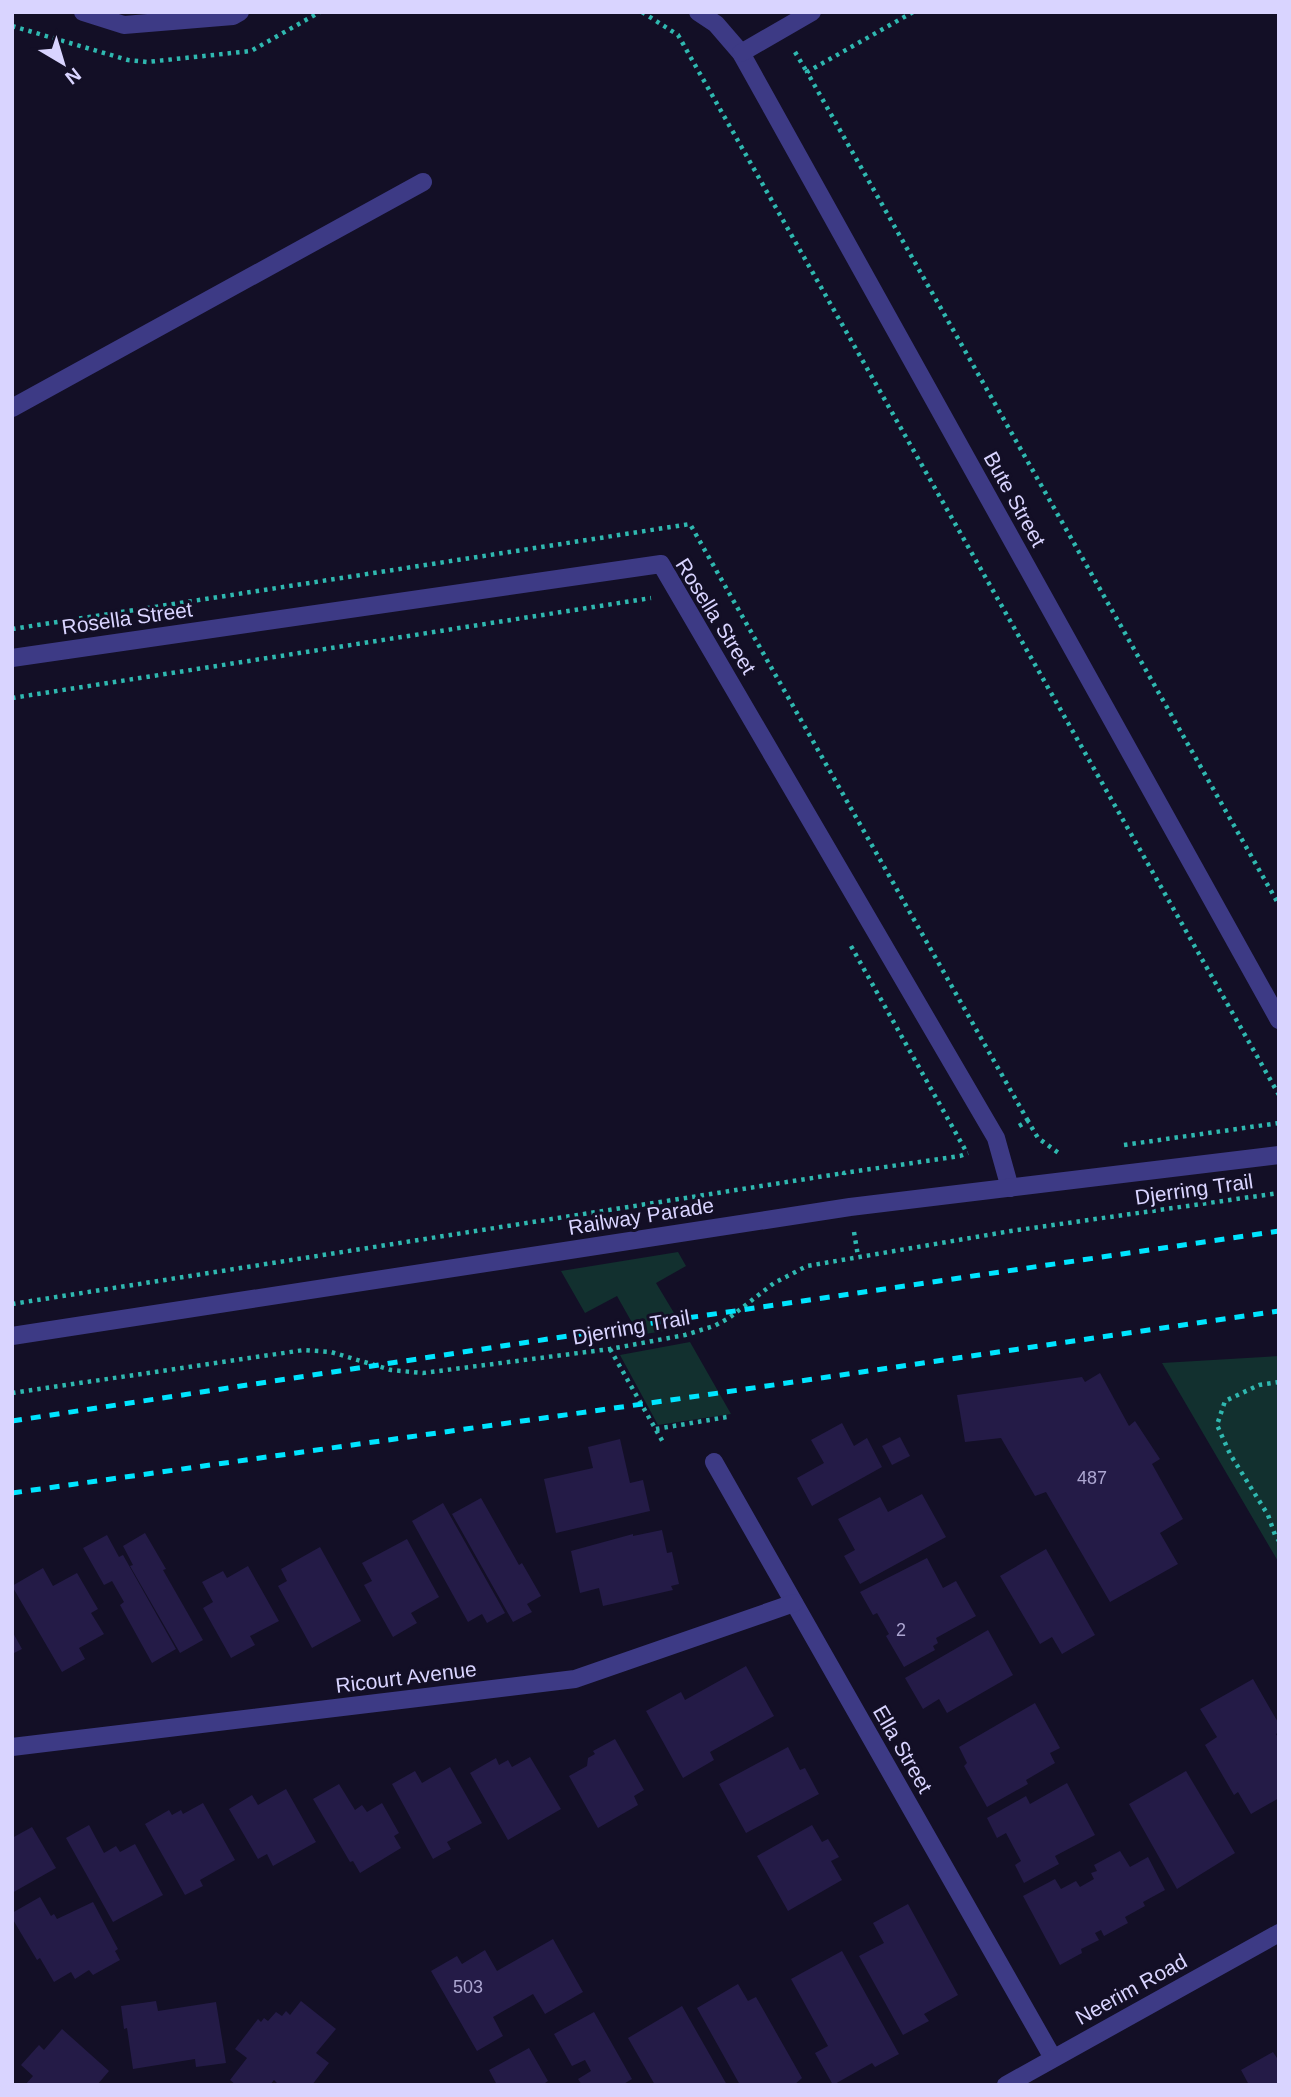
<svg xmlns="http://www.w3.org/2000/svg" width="1291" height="2097" font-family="Arial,sans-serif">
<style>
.green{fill:#12302f}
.building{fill:#241b47}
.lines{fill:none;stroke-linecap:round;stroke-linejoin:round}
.path{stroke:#2fb8b0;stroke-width:4.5;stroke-dasharray:3.5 5;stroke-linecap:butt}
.minor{stroke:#3d3a85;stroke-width:18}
.rail{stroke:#00e5ff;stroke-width:5;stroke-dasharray:10 9;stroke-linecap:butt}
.labels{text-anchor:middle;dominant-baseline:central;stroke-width:6;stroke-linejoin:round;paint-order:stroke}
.number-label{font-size:18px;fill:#aca6d1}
.street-label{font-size:21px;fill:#d9d4ff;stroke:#130f26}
</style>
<rect width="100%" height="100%" fill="#130f26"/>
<g class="green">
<polygon points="678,1252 686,1266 656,1283 683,1328 639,1335 617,1296 585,1313 561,1271"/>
<polygon points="690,1342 731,1414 658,1425 620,1355"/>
<polygon points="1279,1356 1279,1563 1162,1363"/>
</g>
<g class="building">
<polygon points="1100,1373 1129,1426 1135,1421 1160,1459 1152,1464 1183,1519 1160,1533 1178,1564 1110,1602 1046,1492 1035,1496 1001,1438 965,1442 957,1395 1082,1377 1085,1382"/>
<polygon points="842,1423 854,1446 867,1438 882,1467 812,1506 797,1478 824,1463 811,1440"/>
<polygon points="900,1437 910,1456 892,1465 882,1446"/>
<polygon points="620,1439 630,1483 643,1480 650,1511 556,1533 544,1479 593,1468 588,1447"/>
<polygon points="922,1494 946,1537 860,1584 844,1556 855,1550 838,1519 880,1497 888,1512"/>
<polygon points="481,1498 519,1565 522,1563 541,1596 527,1604 532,1612 513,1622 452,1514"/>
<polygon points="443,1503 505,1613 487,1623 482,1614 468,1622 412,1521"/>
<polygon points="662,1530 667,1553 672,1552 679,1584 671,1586 673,1590 603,1606 599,1588 580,1593 571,1551 633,1534 633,1536"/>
<polygon points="145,1533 166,1569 163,1570 203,1640 180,1653 130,1566 133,1565 123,1546"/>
<polygon points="107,1535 119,1557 123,1555 176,1649 152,1663 120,1605 124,1602 112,1581 104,1585 83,1548"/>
<polygon points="407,1539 439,1597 411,1613 417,1623 393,1637 364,1585 372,1581 362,1563"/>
<polygon points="320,1547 361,1621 312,1648 278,1586 287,1581 281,1569"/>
<polygon points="1046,1549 1095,1635 1062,1654 1052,1637 1040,1644 1000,1576"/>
<polygon points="927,1558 943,1588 956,1581 976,1616 936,1638 938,1643 933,1646 935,1650 904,1667 886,1636 889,1634 877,1613 873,1615 860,1592"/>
<polygon points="248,1566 279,1621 250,1636 255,1645 231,1658 203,1608 213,1602 202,1582 223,1571 227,1578"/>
<polygon points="43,1568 53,1586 77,1573 98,1609 91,1613 104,1634 79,1648 85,1659 62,1672 12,1586"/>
<polygon points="988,1630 1013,1675 947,1713 939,1699 923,1709 905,1678"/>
<polygon points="12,1631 22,1649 12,1654"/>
<polygon points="746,1666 774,1716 710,1752 714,1760 683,1778 646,1711 681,1692 685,1700"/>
<polygon points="1253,1679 1279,1724 1279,1732 1276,1734 1279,1739 1279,1798 1251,1814 1238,1792 1234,1795 1205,1745 1217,1737 1200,1709"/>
<polygon points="1035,1703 1060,1748 1050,1753 1055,1763 1026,1780 1028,1784 987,1807 964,1766 967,1763 959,1747"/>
<polygon points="615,1739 644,1790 634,1796 638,1805 598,1828 569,1776 587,1766 588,1758 595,1754 593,1751"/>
<polygon points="788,1747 800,1770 805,1768 819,1794 746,1833 719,1784"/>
<polygon points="530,1757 561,1809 508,1840 470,1773 496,1758 499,1765 508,1760 512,1767"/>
<polygon points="450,1767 482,1823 447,1842 451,1849 433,1859 392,1784 415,1771 422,1783"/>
<polygon points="1186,1771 1235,1853 1177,1889 1129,1804"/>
<polygon points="1067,1783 1095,1835 1055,1856 1059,1864 1024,1883 1015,1865 1021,1861 1006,1833 997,1838 987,1818 1026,1796 1030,1804"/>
<polygon points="339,1784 355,1810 362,1805 367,1812 382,1803 399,1833 394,1836 401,1848 360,1873 353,1861 350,1862 313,1799"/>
<polygon points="286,1789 316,1842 273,1866 267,1854 258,1859 229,1809 252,1795 258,1805"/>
<polygon points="203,1803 235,1860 200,1880 203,1886 185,1895 145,1824 169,1810 172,1815 181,1810 183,1814"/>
<polygon points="89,1825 104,1853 116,1846 120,1852 135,1844 163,1895 113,1922 66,1838"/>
<polygon points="812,1825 822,1842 828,1839 839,1857 831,1861 842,1880 788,1911 757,1856"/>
<polygon points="32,1827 56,1868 12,1893 12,1838"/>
<polygon points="1120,1851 1130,1867 1148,1857 1165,1890 1143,1902 1145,1906 1125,1917 1128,1923 1104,1936 1101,1930 1095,1933 1099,1940 1081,1949 1082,1953 1060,1965 1023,1896 1055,1879 1061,1889 1076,1881 1080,1887 1094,1879 1091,1873 1097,1871 1094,1865"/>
<polygon points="40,1897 51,1916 54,1914 57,1919 93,1902 118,1949 115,1951 120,1960 93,1975 89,1970 75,1979 71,1972 54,1982 40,1958 37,1960 12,1918 12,1913"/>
<polygon points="908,1904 958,1995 924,2014 929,2021 903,2035 859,1956 884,1943 873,1923"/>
<polygon points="553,1939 583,1992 545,2014 533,1994 493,2017 503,2036 477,2051 431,1971 457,1956 462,1964 485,1950 497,1971"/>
<polygon points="842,1951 899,2054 875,2067 872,2063 833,2085 815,2053 828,2046 791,1979"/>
<polygon points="738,1984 748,2001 756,1997 802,2078 794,2085 740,2085 697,2008"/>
<polygon points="156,2001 158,2011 216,2002 226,2063 196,2067 195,2059 133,2069 127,2028 124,2029 121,2006"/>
<polygon points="301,2001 336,2029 316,2053 329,2063 312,2085 279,2085 274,2080 270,2085 236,2085 230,2080 247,2058 235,2049 258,2019 261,2022 264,2018 268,2021 276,2012 282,2016 286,2011 290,2015"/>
<polygon points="682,2006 727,2085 655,2085 628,2038"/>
<polygon points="594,2012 632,2079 622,2085 582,2085 578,2079 591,2071 585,2060 572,2066 554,2034"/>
<polygon points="62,2029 109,2071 97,2085 25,2085 33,2076 21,2065 39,2045 44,2050"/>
<polygon points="529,2048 548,2081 542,2085 497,2085 489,2070"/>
<polygon points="1273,2052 1279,2061 1279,2085 1249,2085 1241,2070"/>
</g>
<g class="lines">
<g class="path">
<polyline points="642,12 678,35 1279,1095"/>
<polyline points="913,12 807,72 1279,905"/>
<polyline points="12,26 128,60 147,62 251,51 320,12"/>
<polyline points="795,52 807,72"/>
<polyline points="12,629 690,524 1028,1121"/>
<polyline points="12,698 651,598"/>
<polyline points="851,946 967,1153"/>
<polyline points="1019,1126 1028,1121 1038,1138 1060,1154"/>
<polyline points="1124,1145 1279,1123"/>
<polyline points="844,1175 844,1173 960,1156 968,1153"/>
<polyline points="854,1232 858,1256"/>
<polyline points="12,1304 844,1173"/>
<polyline points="610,1349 664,1444"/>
<polyline points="1279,1382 1259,1385 1225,1401 1217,1425 1230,1454 1268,1515 1275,1535 1279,1541"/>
<polyline points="12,1393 304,1350 331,1352 391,1370 423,1373 610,1349 685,1335 714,1326 729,1318 774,1283 807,1266 1011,1231 1279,1193"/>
<polyline points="656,1429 727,1417"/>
</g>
<g class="minor">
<polyline points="83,12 124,25 233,16 240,12"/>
<polyline points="698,12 716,24 741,53 1279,1020"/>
<polyline points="741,53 812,12"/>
<polyline points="12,408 423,182"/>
<polyline points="12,658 661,564 996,1138 1010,1188"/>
<polyline points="12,1336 850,1207 1279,1155"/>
<polyline points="714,1462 1053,2058"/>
<polyline points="12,1747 575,1679 794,1603"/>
<polyline points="1006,2085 1279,1933"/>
</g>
<g class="rail">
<polyline points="12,1421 653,1323 1279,1231"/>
<polyline points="12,1493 664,1401 1279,1311"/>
</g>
</g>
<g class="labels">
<g class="number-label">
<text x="1092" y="1478">487</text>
<text x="901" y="1630">2</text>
<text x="468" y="1987">503</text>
</g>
<g class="street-label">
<text transform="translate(1015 499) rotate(61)">Bute Street</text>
<text transform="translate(716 616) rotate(58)">Rosella Street</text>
<text transform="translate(127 618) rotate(-8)">Rosella Street</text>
<text transform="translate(1194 1189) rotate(-8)">Djerring Trail</text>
<text transform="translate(641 1216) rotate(-9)">Railway Parade</text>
<text transform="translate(631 1327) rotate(-10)">Djerring Trail</text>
<text transform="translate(406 1677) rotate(-7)">Ricourt Avenue</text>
<text transform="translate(903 1749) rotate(60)">Ella Street</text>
<text transform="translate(1131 1989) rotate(-29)">Neerim Road</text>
</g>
</g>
<rect width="1291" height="2097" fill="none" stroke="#d9d4ff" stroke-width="28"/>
<g transform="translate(63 63) rotate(142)" stroke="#130f26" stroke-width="5" paint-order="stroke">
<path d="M0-5L12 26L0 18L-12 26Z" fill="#d9d4ff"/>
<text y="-10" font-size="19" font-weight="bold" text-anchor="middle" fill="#d9d4ff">N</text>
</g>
</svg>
